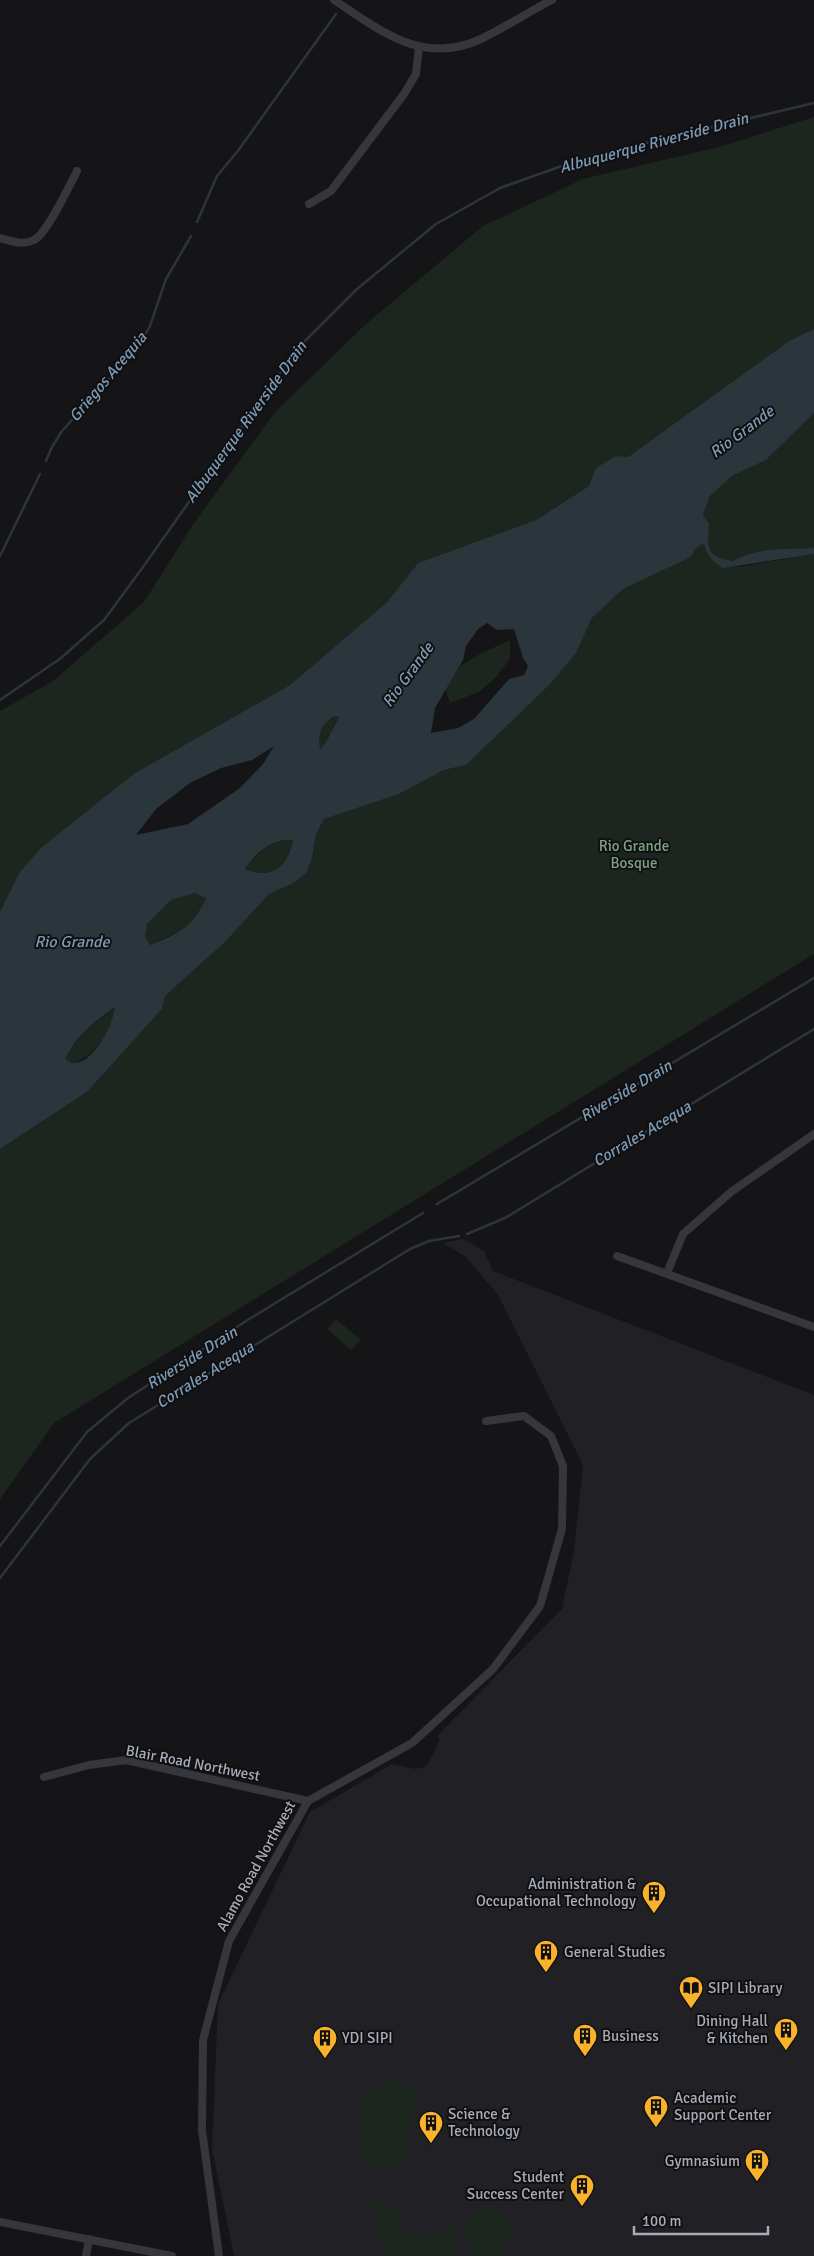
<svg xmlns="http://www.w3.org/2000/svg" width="814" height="2256" font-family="Signika,sans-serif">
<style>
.built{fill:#212125}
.green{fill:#1d261e}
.water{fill:#2b353c;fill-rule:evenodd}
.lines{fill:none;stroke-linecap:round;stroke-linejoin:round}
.stream{stroke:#2b353c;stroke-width:2.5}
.minor{stroke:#36373d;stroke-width:8}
.labels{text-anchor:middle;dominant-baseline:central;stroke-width:4;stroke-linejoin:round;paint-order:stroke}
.park-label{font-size:15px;fill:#7da47f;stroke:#101012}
.street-label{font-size:15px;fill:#a7acb8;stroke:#101012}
.poi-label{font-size:15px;fill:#a7acb8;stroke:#101012;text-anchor:start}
.water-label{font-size:16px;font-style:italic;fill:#7c9bb5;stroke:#101012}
</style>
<rect width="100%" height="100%" fill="#151517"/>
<polygon class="built" points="464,1239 484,1251 493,1271 814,1395 814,2256 234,2256 212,2149 218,2004 310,1812 392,1764 416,1769 427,1766 440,1740 437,1736 562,1609 574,1550 583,1465 498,1295 466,1257 443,1243"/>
<g class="green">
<polygon points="814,117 814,329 789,341 628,457 596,468 589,486 536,520 418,563 387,602 290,685 135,773 19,873 0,912 0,711 53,681 144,602 194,523 276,411 366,324 483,226 583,179 723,146"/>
<path d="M814,413V548C786,549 758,547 733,561L718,558L710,552L707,541L709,536L703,515L710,496L732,476L766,460Z"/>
<polygon points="702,544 705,546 711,559 739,567 814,554 814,954 54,1423 0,1499 0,1149 87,1092 162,1009 165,996 226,941 269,894 294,883 307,872 312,858 316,834 324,819 399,794 444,770 466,765 576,653 592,618 623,589 691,557 695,549"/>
<polygon points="510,640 510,659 495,678 479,692 450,703 445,689 459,667 480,654"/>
<path d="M334,716H339L326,742L320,749C318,733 320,726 334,716Z"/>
<path d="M283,840H293C286,868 273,880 245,869C256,855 265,845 283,840Z"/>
<path d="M195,893L206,897C191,929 181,931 150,945L144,937L147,924L171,900Z"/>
<path d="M116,1007C109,1031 97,1056 72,1063L65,1059C76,1036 95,1022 116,1007Z"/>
<polygon points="336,1319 361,1340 351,1350 327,1329"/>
<path d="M387,2082L416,2085L411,2132H407L403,2171C392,2170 384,2163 375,2172L361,2162L358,2121L359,2101Z"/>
<polygon points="375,2200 391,2202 397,2217 406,2226 383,2223 371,2201"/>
<path d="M492,2207C517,2215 521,2241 499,2256H470C465,2232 459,2210 492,2207Z"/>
<path d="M381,2226C390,2227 401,2227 409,2230C429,2237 429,2244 449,2227L455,2231L459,2256H392L377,2236V2230Z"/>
</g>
<path class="water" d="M814,329V413L766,460L732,476L710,496L703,515L709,524C708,549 704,555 733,561C758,547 786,549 814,548V554L723,568C714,562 707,557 705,546L702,544L695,549L691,557L623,589L592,618L576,653L550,684L466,765L444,770L399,794L324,819L316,834L312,858L307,872L294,883L269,894L226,941L165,996L162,1009L87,1092L0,1149V912L19,873L41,848L135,773L290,685L387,602L418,563L536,520L589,486L596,468L616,456L628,457L789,341ZM487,623L497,630L514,629L523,658L528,666L524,675L509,679L474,719L458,728L431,733L435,708L463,660L466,646L478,629ZM334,716L339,717L326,742L320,749C318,733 321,725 334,716ZM274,746L263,764L240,788L188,824L136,835L156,809L190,783L221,768L252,760ZM283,840H293C287,868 272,880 245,869C255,854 265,845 283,840ZM195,893L206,898C192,927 180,933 150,945L145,937L147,924L171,900ZM115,1007C113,1023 99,1051 84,1060C81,1062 76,1062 72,1063L65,1059C75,1037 95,1021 115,1007Z"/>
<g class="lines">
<g class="stream">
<polyline points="197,222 217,176 237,152 336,14"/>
<polyline points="46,461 52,447 62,431 138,347 150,326 166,279 191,236"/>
<polyline points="0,556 40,474"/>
<polyline points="0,700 61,658 104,620 143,567 297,349 357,289 436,224 500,188 587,157 814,103"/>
<polyline points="437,1204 814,978"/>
<polyline points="467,1234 505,1218 814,1029"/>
<polyline points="0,1546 87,1432 128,1398 246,1321 423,1213"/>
<polyline points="0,1578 90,1459 129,1423 410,1249 429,1241 459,1236"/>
</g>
<g class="minor">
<path d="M334,0C381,31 423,66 481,39C506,27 528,12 552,0"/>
<polyline points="309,204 331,191 404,94 416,74 419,47"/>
<path d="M0,238C11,241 22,246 34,240C47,234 69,186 77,171"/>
<polyline points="617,1256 814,1327"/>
<polyline points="667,1273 683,1234 731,1192 814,1134"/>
<polyline points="44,1777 89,1765 126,1760 308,1801"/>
<polyline points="0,2222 172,2256"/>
<polyline points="86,2256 89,2239"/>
<polyline points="219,2256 202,2130 203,2040 229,1941 308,1801 412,1743 493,1669 540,1606 562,1529 563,1466 551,1436 524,1416 486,1421"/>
</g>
</g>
<defs>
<symbol id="building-pin" viewBox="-11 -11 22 30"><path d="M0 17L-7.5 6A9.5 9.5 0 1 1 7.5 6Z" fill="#fab22b" stroke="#101012"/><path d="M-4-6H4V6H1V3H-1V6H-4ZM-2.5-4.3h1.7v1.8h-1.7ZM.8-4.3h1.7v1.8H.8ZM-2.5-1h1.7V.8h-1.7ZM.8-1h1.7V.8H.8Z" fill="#111"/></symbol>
<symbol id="library-pin" viewBox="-11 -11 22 30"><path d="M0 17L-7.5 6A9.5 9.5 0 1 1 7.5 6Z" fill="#fab22b" stroke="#101012"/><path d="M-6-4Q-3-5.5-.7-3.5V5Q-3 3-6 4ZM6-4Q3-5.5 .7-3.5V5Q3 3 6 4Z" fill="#111"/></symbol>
</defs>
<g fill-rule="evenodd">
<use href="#building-pin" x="640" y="1879" width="28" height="38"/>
<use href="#building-pin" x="532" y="1938" width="28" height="38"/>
<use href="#library-pin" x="677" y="1974" width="28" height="38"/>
<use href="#building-pin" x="772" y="2016" width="28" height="38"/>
<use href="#building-pin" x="571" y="2022" width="28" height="38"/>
<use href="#building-pin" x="311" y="2024" width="28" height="38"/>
<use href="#building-pin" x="642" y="2093" width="28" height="38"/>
<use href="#building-pin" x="417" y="2109" width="28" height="38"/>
<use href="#building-pin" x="743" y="2147" width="28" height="38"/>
<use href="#building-pin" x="568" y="2172" width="28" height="38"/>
</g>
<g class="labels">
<g class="park-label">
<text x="634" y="846">Rio Grande<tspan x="634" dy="17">Bosque</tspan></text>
</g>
<g class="street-label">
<text transform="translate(193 1763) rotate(11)">Blair Road Northwest</text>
<text transform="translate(256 1866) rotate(-61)">Alamo Road Northwest</text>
</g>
<g class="poi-label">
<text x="636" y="1884" text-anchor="end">Administration &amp;<tspan x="636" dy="17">Occupational Technology</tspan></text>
<text x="564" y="1952">General Studies</text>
<text x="708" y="1988">SIPI Library</text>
<text x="768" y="2021" text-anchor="end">Dining Hall<tspan x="768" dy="17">&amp; Kitchen</tspan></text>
<text x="602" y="2036">Business</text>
<text x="342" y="2038">YDI SIPI</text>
<text x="674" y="2098">Academic<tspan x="674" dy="17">Support Center</tspan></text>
<text x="448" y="2114">Science &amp;<tspan x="448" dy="17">Technology</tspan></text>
<text x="740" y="2161" text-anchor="end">Gymnasium</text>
<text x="564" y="2177" text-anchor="end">Student<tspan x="564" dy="17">Success Center</tspan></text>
</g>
<g class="water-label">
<text transform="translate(654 143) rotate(-15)">Albuquerque Riverside Drain</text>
<text transform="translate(108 377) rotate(-50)">Griegos Acequia</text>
<text transform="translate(246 422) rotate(-54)">Albuquerque Riverside Drain</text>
<text transform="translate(742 432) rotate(-37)">Rio Grande</text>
<text transform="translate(408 675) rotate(-54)">Rio Grande</text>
<text x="72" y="942">Rio Grande</text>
<text transform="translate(626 1091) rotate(-31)">Riverside Drain</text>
<text transform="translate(642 1134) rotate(-31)">Corrales Acequa</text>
<text transform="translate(192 1358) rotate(-32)">Riverside Drain</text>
<text transform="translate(205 1375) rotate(-32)">Corrales Acequa</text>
</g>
</g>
<path d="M634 2226v8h134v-8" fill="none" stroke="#a7acb8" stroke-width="2.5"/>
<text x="642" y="2226" font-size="15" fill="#a7acb8" stroke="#101012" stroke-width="4" paint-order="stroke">100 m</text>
</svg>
